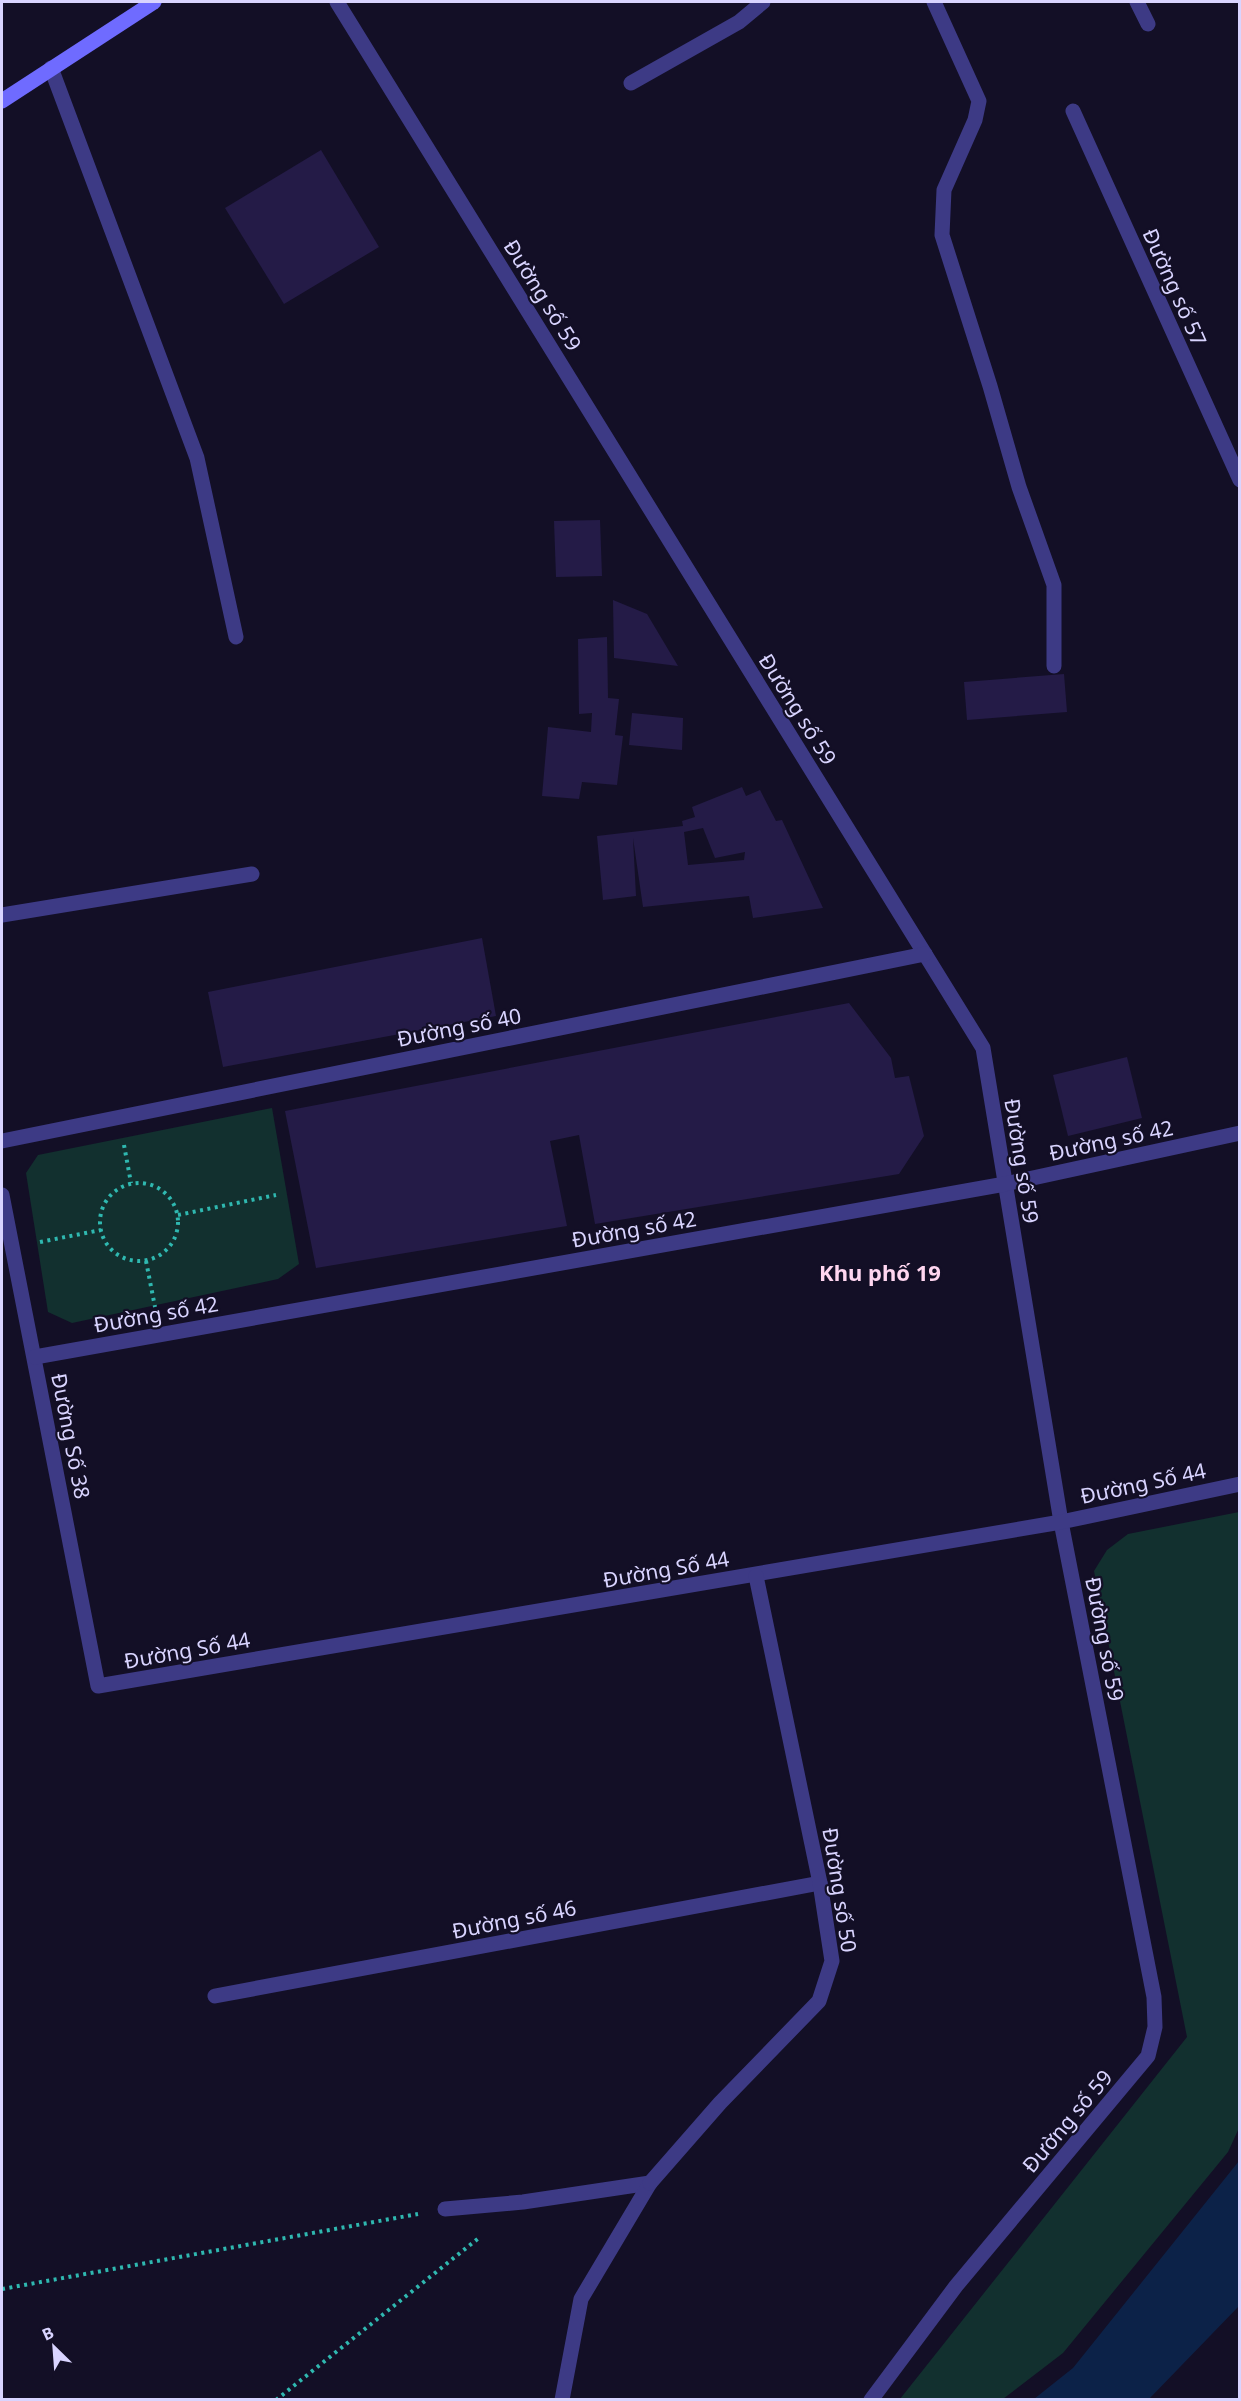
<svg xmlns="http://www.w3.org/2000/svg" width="1241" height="2401" font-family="'Noto Sans',sans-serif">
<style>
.green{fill:#12302f}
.water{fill:#0c2248}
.building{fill:#241b47;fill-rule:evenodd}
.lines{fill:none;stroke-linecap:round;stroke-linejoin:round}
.path{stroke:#2fb8b0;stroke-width:4;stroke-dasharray:3 4.5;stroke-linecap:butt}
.lane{stroke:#3d3a85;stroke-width:15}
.street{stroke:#3d3a85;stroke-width:15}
.secondary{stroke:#6f6bff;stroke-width:15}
.labels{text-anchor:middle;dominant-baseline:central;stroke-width:4.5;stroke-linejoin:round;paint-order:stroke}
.street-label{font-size:21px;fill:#d9d4ff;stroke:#130f26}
.neighbourhood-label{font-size:22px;font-weight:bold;fill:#ffd6f0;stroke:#130f26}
</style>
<rect width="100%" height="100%" fill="#130f26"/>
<g class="green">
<polygon points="272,1108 299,1264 278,1279 72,1323 48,1312 26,1173 38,1155"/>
<polygon points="1239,1512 1239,2128 1228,2152 1063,2353 1003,2399 900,2399 1187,2037 1094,1571 1107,1550 1128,1534"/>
</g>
<polygon class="water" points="1239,2161 1239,2306 1149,2399 1034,2399 1073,2368"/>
<g class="building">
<polygon points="321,150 379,247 284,304 225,208"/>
<polygon points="600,520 602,576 556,577 554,521"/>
<polygon points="613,600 647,614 678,666 614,658"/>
<polygon points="607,637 608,698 619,699 615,735 623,736 617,785 582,782 579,799 542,796 548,727 591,732 592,713 579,714 578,639"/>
<polygon points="1064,674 1067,712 967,720 964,682"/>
<polygon points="632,713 683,718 682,750 629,745"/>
<path d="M742,787L746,796L760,790L776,821L782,820L823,908L753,918L749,896L643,907L633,838L636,896L603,900L597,836L683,826L682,821L695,817L692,807ZM703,828L715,858L745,852L744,860L688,865L684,832Z"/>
<polygon points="482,938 496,1016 223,1067 208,992"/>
<polygon points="849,1003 891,1058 895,1078 909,1076 924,1136 899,1174 595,1224 579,1135 550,1141 567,1226 316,1268 285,1111"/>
<polygon points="1127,1057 1142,1118 1068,1136 1053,1075"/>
</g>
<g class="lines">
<g class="path">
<polyline points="124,1145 131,1183"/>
<circle cx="139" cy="1222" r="39"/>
<polyline points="178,1215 276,1195"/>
<polyline points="40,1242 101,1230"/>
<polyline points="146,1261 155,1307"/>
<polyline points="2,2289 418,2214"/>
<polyline points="276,2400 480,2237"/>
</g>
<g class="lane">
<polyline points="934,2 979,101 975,120 944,190 942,235 990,386 1019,487 1054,585 1054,666"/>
<polyline points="1137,2 1148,24"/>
<polyline points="51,68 197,458 236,637"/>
<polyline points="631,83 739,22 763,2"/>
<polyline points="445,2209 523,2202 650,2183"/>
<polyline points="562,2400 581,2299 650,2183"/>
</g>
<g class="street">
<polyline points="337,2 983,1048 1061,1522 1154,1997 1155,2027 1148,2056 956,2286 871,2400"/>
<polyline points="1073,111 1240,480"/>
<polyline points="2,915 252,874"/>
<polyline points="2,1141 925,954"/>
<polyline points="2,1195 98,1686 1061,1522 1240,1484"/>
<polyline points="35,1357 1005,1184 1240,1133"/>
<polyline points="215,1996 820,1883"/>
<polyline points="650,2183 720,2103 819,2001 832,1961 820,1883 756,1576"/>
</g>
<polyline class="secondary" points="2,101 154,2"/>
</g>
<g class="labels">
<g class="street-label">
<text transform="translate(1175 287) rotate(66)">Đường số 57</text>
<text transform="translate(543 295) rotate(58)">Đường số 59</text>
<text transform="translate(798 709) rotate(58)">Đường số 59</text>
<text transform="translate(459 1027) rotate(-11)">Đường số 40</text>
<text transform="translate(1111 1140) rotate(-12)">Đường số 42</text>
<text transform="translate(1022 1161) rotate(81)">Đường số 59</text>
<text transform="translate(634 1229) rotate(-10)">Đường số 42</text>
<text transform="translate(156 1314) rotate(-10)">Đường số 42</text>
<text transform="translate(71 1436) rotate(79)">Đường Số 38</text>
<text transform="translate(1143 1483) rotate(-12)">Đường Số 44</text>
<text transform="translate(666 1569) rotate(-10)">Đường Số 44</text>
<text transform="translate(1105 1639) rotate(79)">Đường số 59</text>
<text transform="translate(187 1650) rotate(-10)">Đường Số 44</text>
<text transform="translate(840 1890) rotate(81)">Đường số 50</text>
<text transform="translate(514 1919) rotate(-11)">Đường số 46</text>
<text transform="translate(1067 2121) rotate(-50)">Đường số 59</text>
</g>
<g class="neighbourhood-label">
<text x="880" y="1272">Khu phố 19</text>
</g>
</g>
<rect width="1241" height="2401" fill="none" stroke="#d9d4ff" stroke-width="6"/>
<g transform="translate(54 2347) rotate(335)" stroke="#130f26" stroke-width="4.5" paint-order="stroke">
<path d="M0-4.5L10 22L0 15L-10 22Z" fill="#d9d4ff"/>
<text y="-9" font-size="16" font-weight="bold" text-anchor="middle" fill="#d9d4ff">B</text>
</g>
</svg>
